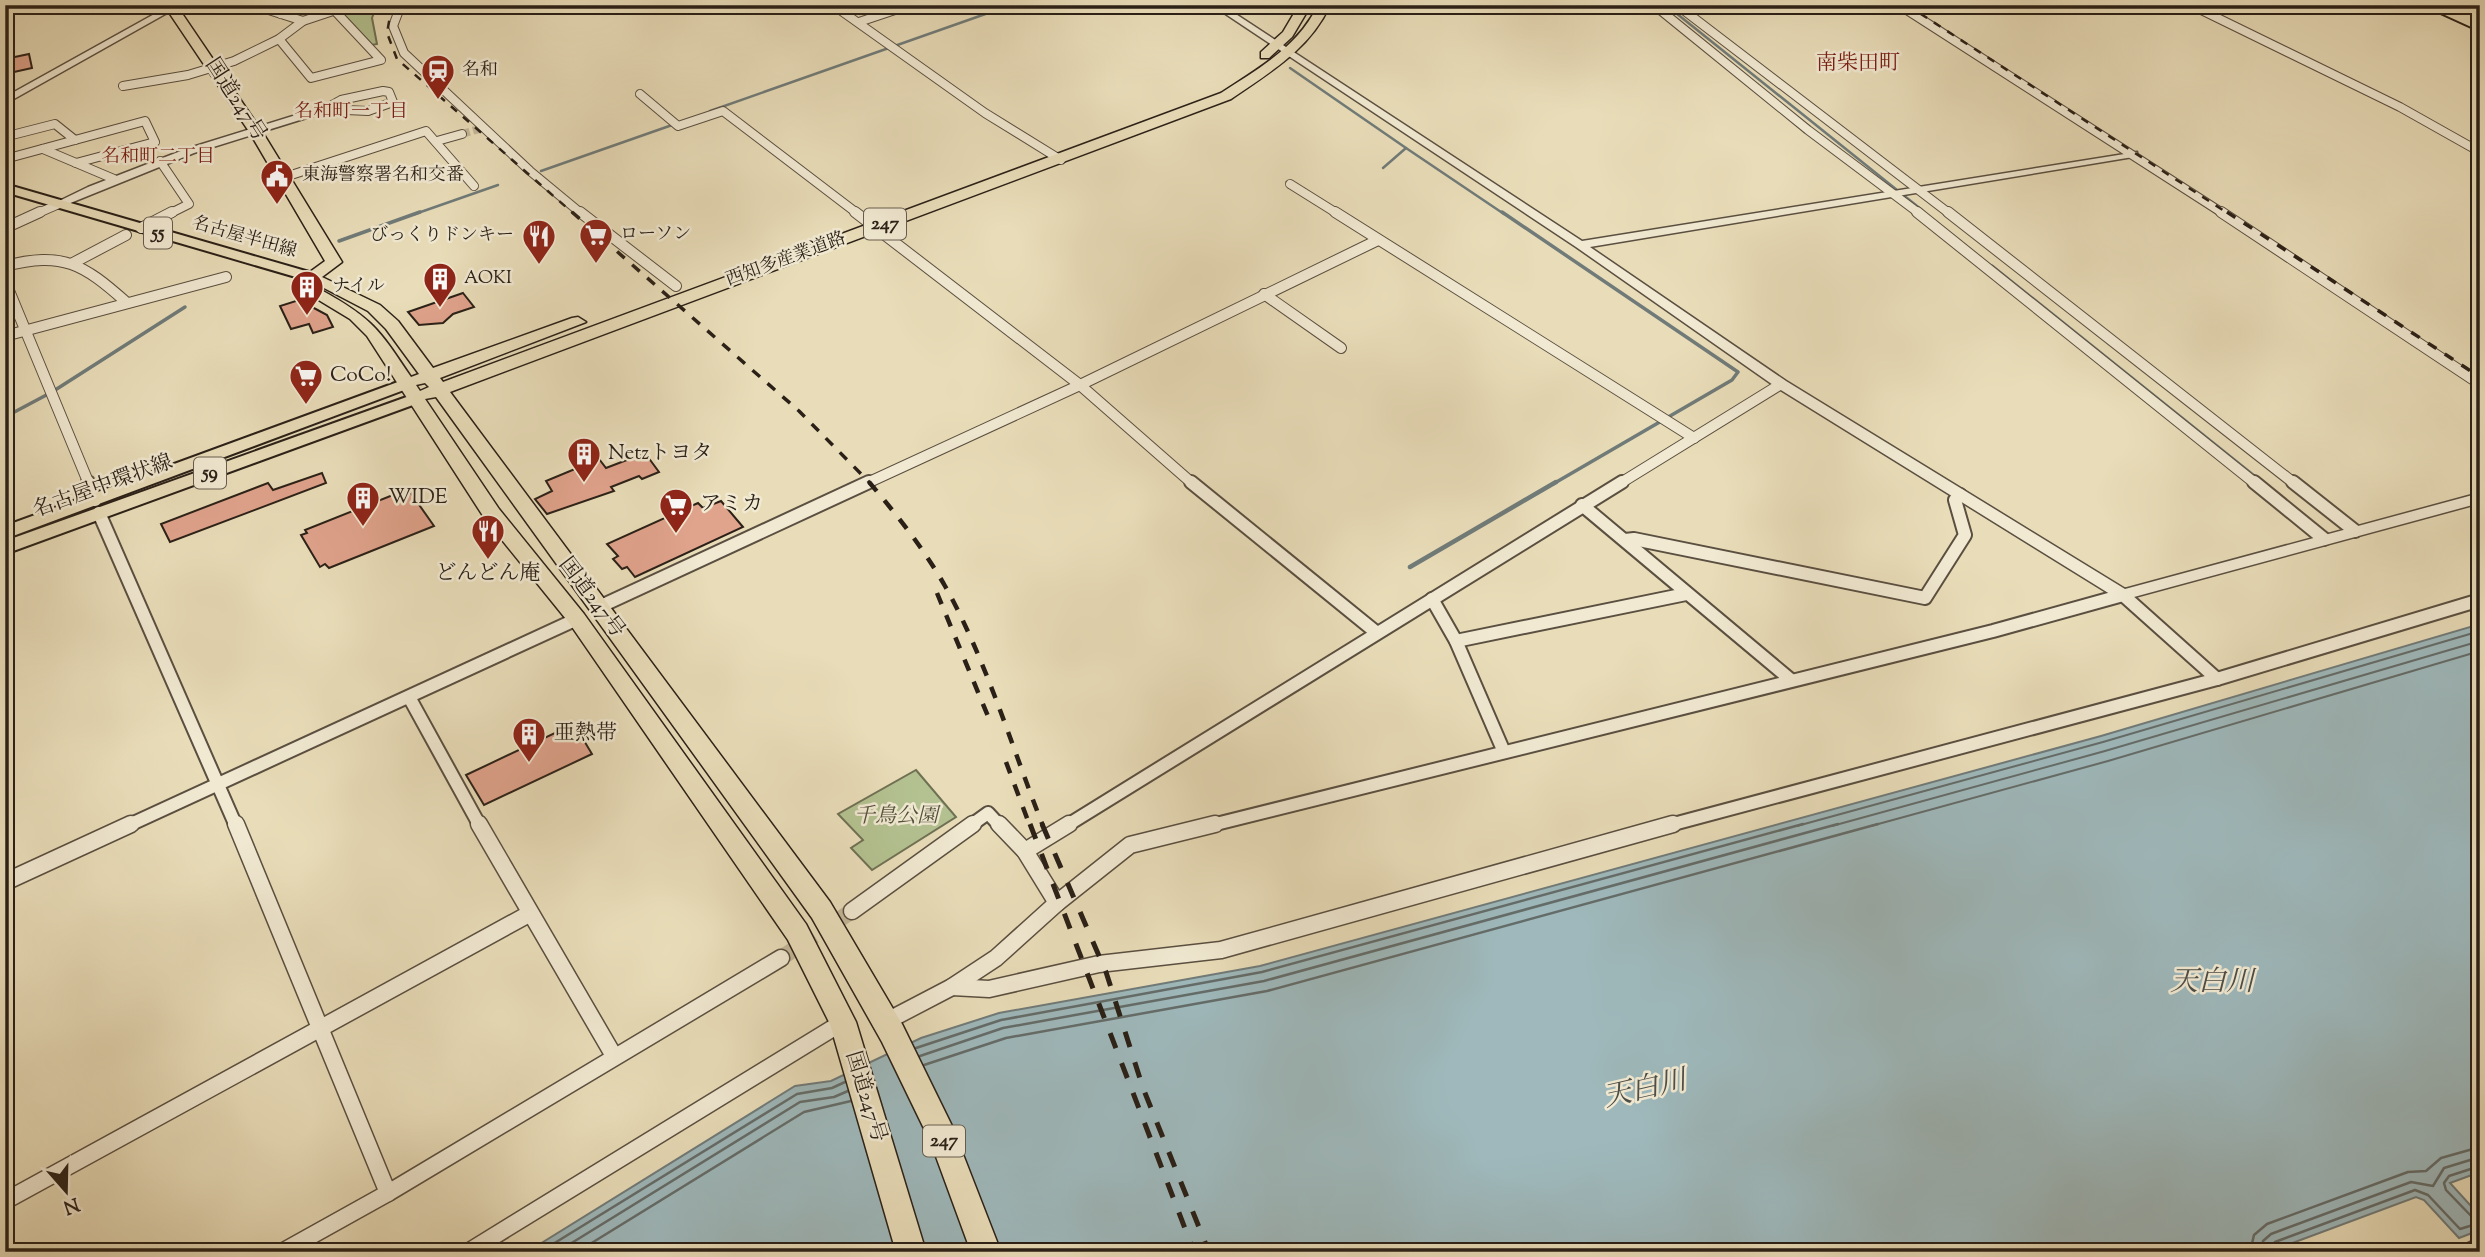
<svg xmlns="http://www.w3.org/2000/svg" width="2485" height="1257" font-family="'Sorts Mill Goudy','Noto Serif JP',serif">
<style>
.green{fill:#b4c291;stroke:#6f7154;stroke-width:2}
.water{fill:#9eb8bb;stroke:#707b79;stroke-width:2}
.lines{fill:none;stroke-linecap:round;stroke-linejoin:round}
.shore-far1{stroke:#646c69;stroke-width:2}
.shore{stroke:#646c69;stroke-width:2.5}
.stream-far2{stroke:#707b79;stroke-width:2.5}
.stream-far1{stroke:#707b79;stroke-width:3.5}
.stream{stroke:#707b79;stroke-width:4.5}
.building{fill:#e0a38c;stroke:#2a2017;stroke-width:2}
.minor-tunnel-far1{stroke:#c3b799;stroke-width:8;stroke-dasharray:8 3.5;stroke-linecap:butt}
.minor-tunnel{stroke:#c3b799;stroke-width:16;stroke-dasharray:16 8;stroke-linecap:butt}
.minor-far3-casing{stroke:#5a4f40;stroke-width:10}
.minor-far2-casing{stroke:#5a4f40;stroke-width:12}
.minor-far1-casing{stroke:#5a4f40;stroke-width:16}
.minor-casing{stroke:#5a4f40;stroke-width:19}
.tertiary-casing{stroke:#5a4f40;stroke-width:3}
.primary-casing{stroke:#2a2017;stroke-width:4}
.trunk-casing{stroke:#2a2017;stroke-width:3}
.motorway-casing{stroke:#2a2017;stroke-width:3}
.minor-far3{stroke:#f1e9d2;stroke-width:8}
.minor-far2{stroke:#f1e9d2;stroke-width:10}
.minor-far1{stroke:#f1e9d2;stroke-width:12}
.minor{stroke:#f1e9d2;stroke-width:16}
.tertiary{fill:#f1e9d2;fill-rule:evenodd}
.primary{fill:#e9ddb9;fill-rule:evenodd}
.trunk{fill:#e9ddb9;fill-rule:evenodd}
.motorway{fill:#e9ddb9;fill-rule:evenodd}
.rail-far3{stroke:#2a2017;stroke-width:2.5;stroke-dasharray:8 8;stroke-linecap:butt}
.rail-far2{stroke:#2a2017;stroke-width:3.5;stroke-dasharray:10 10;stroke-linecap:butt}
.rail-far1{stroke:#2a2017;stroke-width:4.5;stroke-dasharray:12 12;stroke-linecap:butt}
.rail{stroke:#2a2017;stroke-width:5;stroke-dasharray:16 16;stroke-linecap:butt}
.labels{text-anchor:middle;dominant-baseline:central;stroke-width:5;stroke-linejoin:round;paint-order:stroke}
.far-poi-label{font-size:18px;fill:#2a2017;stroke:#f1e9d2;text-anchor:start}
.far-street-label{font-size:18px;fill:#2a2017;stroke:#f1e9d2}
.far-neighbourhood-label{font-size:19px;fill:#7a1f14;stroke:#f1e9d2}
.shield{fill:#f1e9d2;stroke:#665c4f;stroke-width:2}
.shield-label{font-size:19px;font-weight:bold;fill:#2a2017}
.far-quarter-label{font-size:21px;fill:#7a1f14;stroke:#f1e9d2}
.street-label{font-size:21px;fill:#2a2017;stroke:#f1e9d2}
.poi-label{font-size:21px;fill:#2a2017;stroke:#f1e9d2;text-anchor:start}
.park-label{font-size:21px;font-style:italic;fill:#53513c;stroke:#f1e9d2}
.near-water-label{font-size:28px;font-style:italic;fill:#4d4e48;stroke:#f1e9d2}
</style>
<rect width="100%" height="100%" fill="#e9ddb9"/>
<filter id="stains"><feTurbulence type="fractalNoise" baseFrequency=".00286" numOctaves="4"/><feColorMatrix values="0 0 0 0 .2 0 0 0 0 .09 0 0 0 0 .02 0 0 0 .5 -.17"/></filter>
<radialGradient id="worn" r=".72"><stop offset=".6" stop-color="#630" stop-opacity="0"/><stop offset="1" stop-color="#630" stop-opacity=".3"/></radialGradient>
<g class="green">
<polygon points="356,5 377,5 372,18 377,44 372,45 341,12"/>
<polygon points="916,770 956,817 872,870 851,848 863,840 838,814"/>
</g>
<polygon class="water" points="2480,624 2480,1172 2450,1183 2480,1216 2480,1230 2459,1238 2424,1200 2416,1197 2268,1252 527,1252 795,1086 831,1081 921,1038 999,1013 1260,966 2101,736"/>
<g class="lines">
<g class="shore-far1">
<polyline points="1797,826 2103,742 2480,631"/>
<polyline points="1832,826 2105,751 2480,641"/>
<polyline points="1871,826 2108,761 2480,651"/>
</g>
<g class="shore">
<polyline points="916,1048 1001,1020 1262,972 1803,824"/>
<polyline points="920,1056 1003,1028 1264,981 1838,824"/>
<polyline points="924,1065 1006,1038 1267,991 1878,824"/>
<polyline points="540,1252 797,1094 832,1088 845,1082"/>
<polyline points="557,1252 800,1102 834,1097 848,1091"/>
<polyline points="577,1252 804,1112 851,1101"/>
<polyline points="2250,1252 2254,1235 2267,1224 2408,1172 2426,1171 2441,1158 2480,1147"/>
<polyline points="2261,1252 2263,1241 2271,1234 2411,1182 2433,1186 2444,1168 2480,1157"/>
<polyline points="2269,1252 2275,1242 2415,1190 2428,1195 2460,1229 2473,1225 2475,1220 2446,1190 2444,1183 2449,1176 2480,1166"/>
</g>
<g class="stream-far2">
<polyline points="1666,5 1922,210"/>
<polyline points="1290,68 1406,148 1383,168"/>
<polyline points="710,111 1011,5"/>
<polyline points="1406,148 1504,214"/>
<polyline points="541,171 675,124"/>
<polyline points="415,214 498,185"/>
</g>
<g class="stream-far1">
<polyline points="1502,212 1738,372 1732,380 1553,484"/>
<polyline points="339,241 420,212"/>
<polyline points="1992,266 2258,479"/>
<polyline points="5,417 52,392 185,307"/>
</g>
<polyline class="stream" points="1410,567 1556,482"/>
</g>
<g class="building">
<polygon points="29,54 32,68 5,74 5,59"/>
<polygon points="463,293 474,307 453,314 443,323 419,325 408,312"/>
<polygon points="299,300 327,315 333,327 313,333 309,324 291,329 280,306"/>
<polygon points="645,453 659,472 642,479 639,476 611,487 614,491 547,514 535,499 552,491 546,481 599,459 606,468"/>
<polygon points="322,473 326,483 170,542 161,524 268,483 273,490"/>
<polygon points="408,489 434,526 329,568 325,564 320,567 301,535 307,533 305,530"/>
<polygon points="721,501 743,527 635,577 627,567 622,569 613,559 618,556 607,544 698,503 703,508"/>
<polygon points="574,724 592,754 484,805 466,775"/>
</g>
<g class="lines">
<polyline class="minor-tunnel-far1" points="462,134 486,127"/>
<polyline class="minor-tunnel" points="781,958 852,911"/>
<defs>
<g id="minor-far3">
<polyline points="253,5 303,21"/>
<polyline points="401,5 393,26 404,53 530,171 582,214"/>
<polyline points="833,5 985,113 1061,160"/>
<polyline points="1654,5 1808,130 1920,214"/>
<polyline points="1677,5 1950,214"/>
<polyline points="1899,5 2224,214"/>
<polyline points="2191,5 2400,107 2480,152"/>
<polyline points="281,14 304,5"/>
<polyline points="859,22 910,5"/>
<polyline points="279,39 311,78 381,60 335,11"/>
<polyline points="123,86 188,75 234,61 279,39 303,21 351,5"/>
<polygon points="383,91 389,92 393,102 368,111 325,109 341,100"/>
<polyline points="640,94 678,126 723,111 858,214"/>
<polyline points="12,135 55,124 75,140"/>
<polyline points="437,141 462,134"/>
<polyline points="43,149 114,179"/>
<polyline points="5,159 145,121 155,142 76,163"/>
<polyline points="160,161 189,204 169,214"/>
<polyline points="285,177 426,131 474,186"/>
<polyline points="1290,184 1338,214"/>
<polyline points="36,214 59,204"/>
</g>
<g id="minor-far2">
<polyline points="580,212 676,286"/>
<polyline points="855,212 1080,385 1193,484"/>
<polyline points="1335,212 1694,438"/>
<polyline points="1917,212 2256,484"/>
<polyline points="1948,212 2295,484"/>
<polyline points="2221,212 2480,384"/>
<polyline points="5,228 40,212"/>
<polyline points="141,228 172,212"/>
<polyline points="73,263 126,235"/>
<path d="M5,266C63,251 83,264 126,302"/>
<polyline points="5,281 89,484"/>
<polyline points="1264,294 1341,348"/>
<polyline points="5,336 226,277"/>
<polyline points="865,484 1080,385 1378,240"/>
<polyline points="1619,484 1781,384"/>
</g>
<g id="minor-far1">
<polyline points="88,482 95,500"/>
<polyline points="1191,482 1377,633"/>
<polyline points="2254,482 2324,539"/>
<polyline points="2293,482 2355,531"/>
<polyline points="1582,505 1791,680"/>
<polyline points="99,513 236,826"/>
<polyline points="1625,540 1634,539 1925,598 1965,535 1955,500 1960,495"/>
<polyline points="1432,599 1456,641 1504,752"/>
<polyline points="599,607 869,482"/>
<polyline points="1456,641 1686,594"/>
<polyline points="409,697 480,826"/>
<polyline points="127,826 577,619"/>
<polyline points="970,826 988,813 1000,826"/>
<polyline points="1066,826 1622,482"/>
<polyline points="1208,826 1993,631 2123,595 2217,679"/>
<polyline points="1666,826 2217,679 2480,600"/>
</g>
<g id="minor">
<polyline points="236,824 388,1193"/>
<polyline points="479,824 614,1056"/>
<polyline points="999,824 1025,851 1057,903 1130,845 1215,824"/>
<polyline points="1025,851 1069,824"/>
<polyline points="5,882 131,824"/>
<polyline points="852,911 973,824"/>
<polyline points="952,987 989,989 1099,964 1221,950 1673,824"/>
<polyline points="885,1022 952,987 996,958 1057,903"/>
<polyline points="5,1201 529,914"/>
<polyline points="282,1252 388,1193 781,958"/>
<polyline points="468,1252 843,1022"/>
<polyline points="2468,1252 2480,1246"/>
</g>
<g id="tertiary">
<polygon points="166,5 175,5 176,8 5,104 5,97 167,7"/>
<polygon points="1212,5 1222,5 1582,241 2137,152 2137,156 2133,157 1590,247 1786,381 2125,589 2480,493 2480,503 2123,600 2118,599 1776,387 1576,247"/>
<polygon points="325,106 329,107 329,111 194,153 63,206 53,204 88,187 186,149"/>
</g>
<g id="primary">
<polygon points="2423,5 2438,5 2480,24 2480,31"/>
<polygon points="5,184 316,274 318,277 316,280 306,280 5,192"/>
<polygon points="406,379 412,381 412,387 5,539 5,526"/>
<polygon points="415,394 421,396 421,402 5,554 5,541"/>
</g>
<g id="trunk">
<path d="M168,5H184L179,9L263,133L342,262L322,277L380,305L398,321L433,368L572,318L578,317L586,322L440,378L443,382L1221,93C1259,68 1298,47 1318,5H1330C1309,50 1270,72 1231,99L450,392L830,902L902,1024L952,1126L1001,1252H971L931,1143L882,1042L812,918L436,397L425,399L499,509L584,614L806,924L856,1022L926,1252H896L830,1024L788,940L570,624L485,519L367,336L350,319L307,293L315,288L321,290C372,318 379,329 411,377L419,374L386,329L368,311L303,277L325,261L250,133L166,8ZM425,383L429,387L420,391L416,385Z"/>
<polygon points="1299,5 1311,5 1292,37 1269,58 1261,58 1261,52 1283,32"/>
</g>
<polygon id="motorway" points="2430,5 2447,5 2480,19 2480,28"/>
</defs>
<use href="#minor-far3" class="minor-far3-casing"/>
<use href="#minor-far2" class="minor-far2-casing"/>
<use href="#minor-far1" class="minor-far1-casing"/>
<use href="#minor" class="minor-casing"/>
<use href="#tertiary" class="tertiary-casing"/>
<use href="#primary" class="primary-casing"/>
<use href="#trunk" class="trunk-casing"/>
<use href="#motorway" class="motorway-casing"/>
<use href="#minor-far3" class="minor-far3"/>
<use href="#minor-far2" class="minor-far2"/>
<use href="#minor-far1" class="minor-far1"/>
<use href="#minor" class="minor"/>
<use href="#tertiary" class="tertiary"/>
<use href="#primary" class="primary"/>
<use href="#trunk" class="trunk"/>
<use href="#motorway" class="motorway"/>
<g class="rail-far3">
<polyline points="392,5 387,33 397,59 574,214"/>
<polyline points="1907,5 2229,214"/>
</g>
<g class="rail-far2">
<polyline points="572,212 799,411 871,484"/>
<polyline points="2227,212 2480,377"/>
</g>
<g class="rail-far1">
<path d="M869,482C897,515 924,549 945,586C985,657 1013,750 1043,826"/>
<polyline points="937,593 992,726"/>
<polyline points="1006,762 1030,826"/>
</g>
<g class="rail">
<polyline points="1030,824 1194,1252"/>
<polyline points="1042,824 1106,972 1143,1088 1209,1252"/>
</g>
</g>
<defs>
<symbol id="station-pin" viewBox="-11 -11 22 30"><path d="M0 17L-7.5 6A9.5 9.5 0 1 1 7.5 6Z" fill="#8f2418" stroke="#f1e9d2"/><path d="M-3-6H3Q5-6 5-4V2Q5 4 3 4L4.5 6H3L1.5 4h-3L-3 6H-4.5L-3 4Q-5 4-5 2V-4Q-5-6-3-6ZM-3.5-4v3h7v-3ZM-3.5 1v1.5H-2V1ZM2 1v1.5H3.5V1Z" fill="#fff"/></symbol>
<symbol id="civic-pin" viewBox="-11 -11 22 30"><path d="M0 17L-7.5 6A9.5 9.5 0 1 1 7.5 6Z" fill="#8f2418" stroke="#f1e9d2"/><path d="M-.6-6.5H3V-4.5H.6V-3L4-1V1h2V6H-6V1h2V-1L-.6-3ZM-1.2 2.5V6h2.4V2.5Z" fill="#fff"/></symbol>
<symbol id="supermarket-pin" viewBox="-11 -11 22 30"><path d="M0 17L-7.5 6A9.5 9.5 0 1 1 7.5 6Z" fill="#8f2418" stroke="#f1e9d2"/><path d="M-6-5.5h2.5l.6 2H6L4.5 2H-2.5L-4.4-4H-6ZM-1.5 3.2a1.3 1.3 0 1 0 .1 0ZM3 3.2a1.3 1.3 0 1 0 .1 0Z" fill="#fff"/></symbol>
<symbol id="restaurant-pin" viewBox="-11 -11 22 30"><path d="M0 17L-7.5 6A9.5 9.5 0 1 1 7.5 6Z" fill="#8f2418" stroke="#f1e9d2"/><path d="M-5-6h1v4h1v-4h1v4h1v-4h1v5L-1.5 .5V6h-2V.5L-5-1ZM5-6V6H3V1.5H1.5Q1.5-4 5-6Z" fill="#fff"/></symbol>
<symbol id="building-pin" viewBox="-11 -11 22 30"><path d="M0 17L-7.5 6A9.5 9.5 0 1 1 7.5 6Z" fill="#8f2418" stroke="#f1e9d2"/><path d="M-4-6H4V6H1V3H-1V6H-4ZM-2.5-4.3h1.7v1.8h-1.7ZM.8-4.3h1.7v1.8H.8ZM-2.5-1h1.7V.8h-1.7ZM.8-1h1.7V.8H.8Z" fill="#fff"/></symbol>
</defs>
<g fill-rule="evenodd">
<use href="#station-pin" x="419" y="52" width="38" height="52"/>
<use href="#civic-pin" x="258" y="157" width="38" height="52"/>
<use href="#supermarket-pin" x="577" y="216" width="38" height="52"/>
<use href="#restaurant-pin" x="520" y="217" width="38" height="52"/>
<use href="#building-pin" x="421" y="260" width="38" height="52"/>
<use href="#building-pin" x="288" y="268" width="38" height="52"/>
<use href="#supermarket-pin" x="287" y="357" width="38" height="52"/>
<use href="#building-pin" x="565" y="435" width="38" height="52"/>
<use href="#building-pin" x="344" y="479" width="38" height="52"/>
<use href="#supermarket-pin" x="657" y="486" width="38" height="52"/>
<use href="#restaurant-pin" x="469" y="512" width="38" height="52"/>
<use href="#building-pin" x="510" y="715" width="38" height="52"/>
</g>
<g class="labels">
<g class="far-poi-label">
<text x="462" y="71">名和</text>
<text x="302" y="176">東海警察署名和交番</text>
<text x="620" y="235">ローソン</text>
<text x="514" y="236" text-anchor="end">びっくりドンキー</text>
<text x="464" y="279">AOKI</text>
<text x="332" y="287">ナイル</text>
</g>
<g class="far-street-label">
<text transform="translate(244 238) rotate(16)">名古屋半田線</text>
<text transform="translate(786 260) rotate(-20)">西知多産業道路</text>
</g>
<g class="far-neighbourhood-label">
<text x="351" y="112">名和町一丁目</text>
<text x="158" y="157">名和町二丁目</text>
</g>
<g class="shield">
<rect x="864" y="208.5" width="42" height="31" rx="5"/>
<rect x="144" y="217.5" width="28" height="31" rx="5"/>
<rect x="194" y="457.5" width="32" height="31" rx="5"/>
<rect x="923" y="1125.5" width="42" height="31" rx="5"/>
</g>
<g class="shield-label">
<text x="885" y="224">247</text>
<text x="158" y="233">55</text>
<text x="210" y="473">59</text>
<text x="944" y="1141">247</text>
</g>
<g class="far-quarter-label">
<text x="1858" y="64">南柴田町</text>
</g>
<g class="street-label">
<text transform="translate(235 100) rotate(57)">国道247号</text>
<text transform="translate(103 487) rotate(-20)">名古屋中環状線</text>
<text transform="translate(591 598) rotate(53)">国道247号</text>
<text transform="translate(865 1097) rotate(73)">国道247号</text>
</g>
<g class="poi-label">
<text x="330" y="376">CoCo!</text>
<text x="608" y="454">Netzトヨタ</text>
<text x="388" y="498">WIDE</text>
<text x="700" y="505">アミカ</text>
<text x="488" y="574" text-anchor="middle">どんどん庵</text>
<text x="554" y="734">亜熱帯</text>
</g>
<g class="park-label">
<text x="896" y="817">千鳥公園</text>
</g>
<g class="near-water-label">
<text x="2212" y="983">天白川</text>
<text transform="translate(1645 1090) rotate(-13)">天白川</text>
</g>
</g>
<rect width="2485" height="1257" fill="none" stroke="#e9ddb9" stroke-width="28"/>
<rect x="7" y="7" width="2471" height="1243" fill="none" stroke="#2a2017" stroke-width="3.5"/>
<rect x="14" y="14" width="2457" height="1229" fill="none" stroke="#2a2017" stroke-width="2"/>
<g transform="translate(66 1191) rotate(160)" stroke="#f1e9d2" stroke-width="5" paint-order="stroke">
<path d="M0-5L12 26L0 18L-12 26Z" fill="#2a2017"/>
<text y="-10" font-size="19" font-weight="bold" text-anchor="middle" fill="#2a2017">N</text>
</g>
<rect width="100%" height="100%" filter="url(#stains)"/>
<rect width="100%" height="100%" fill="url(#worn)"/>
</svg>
